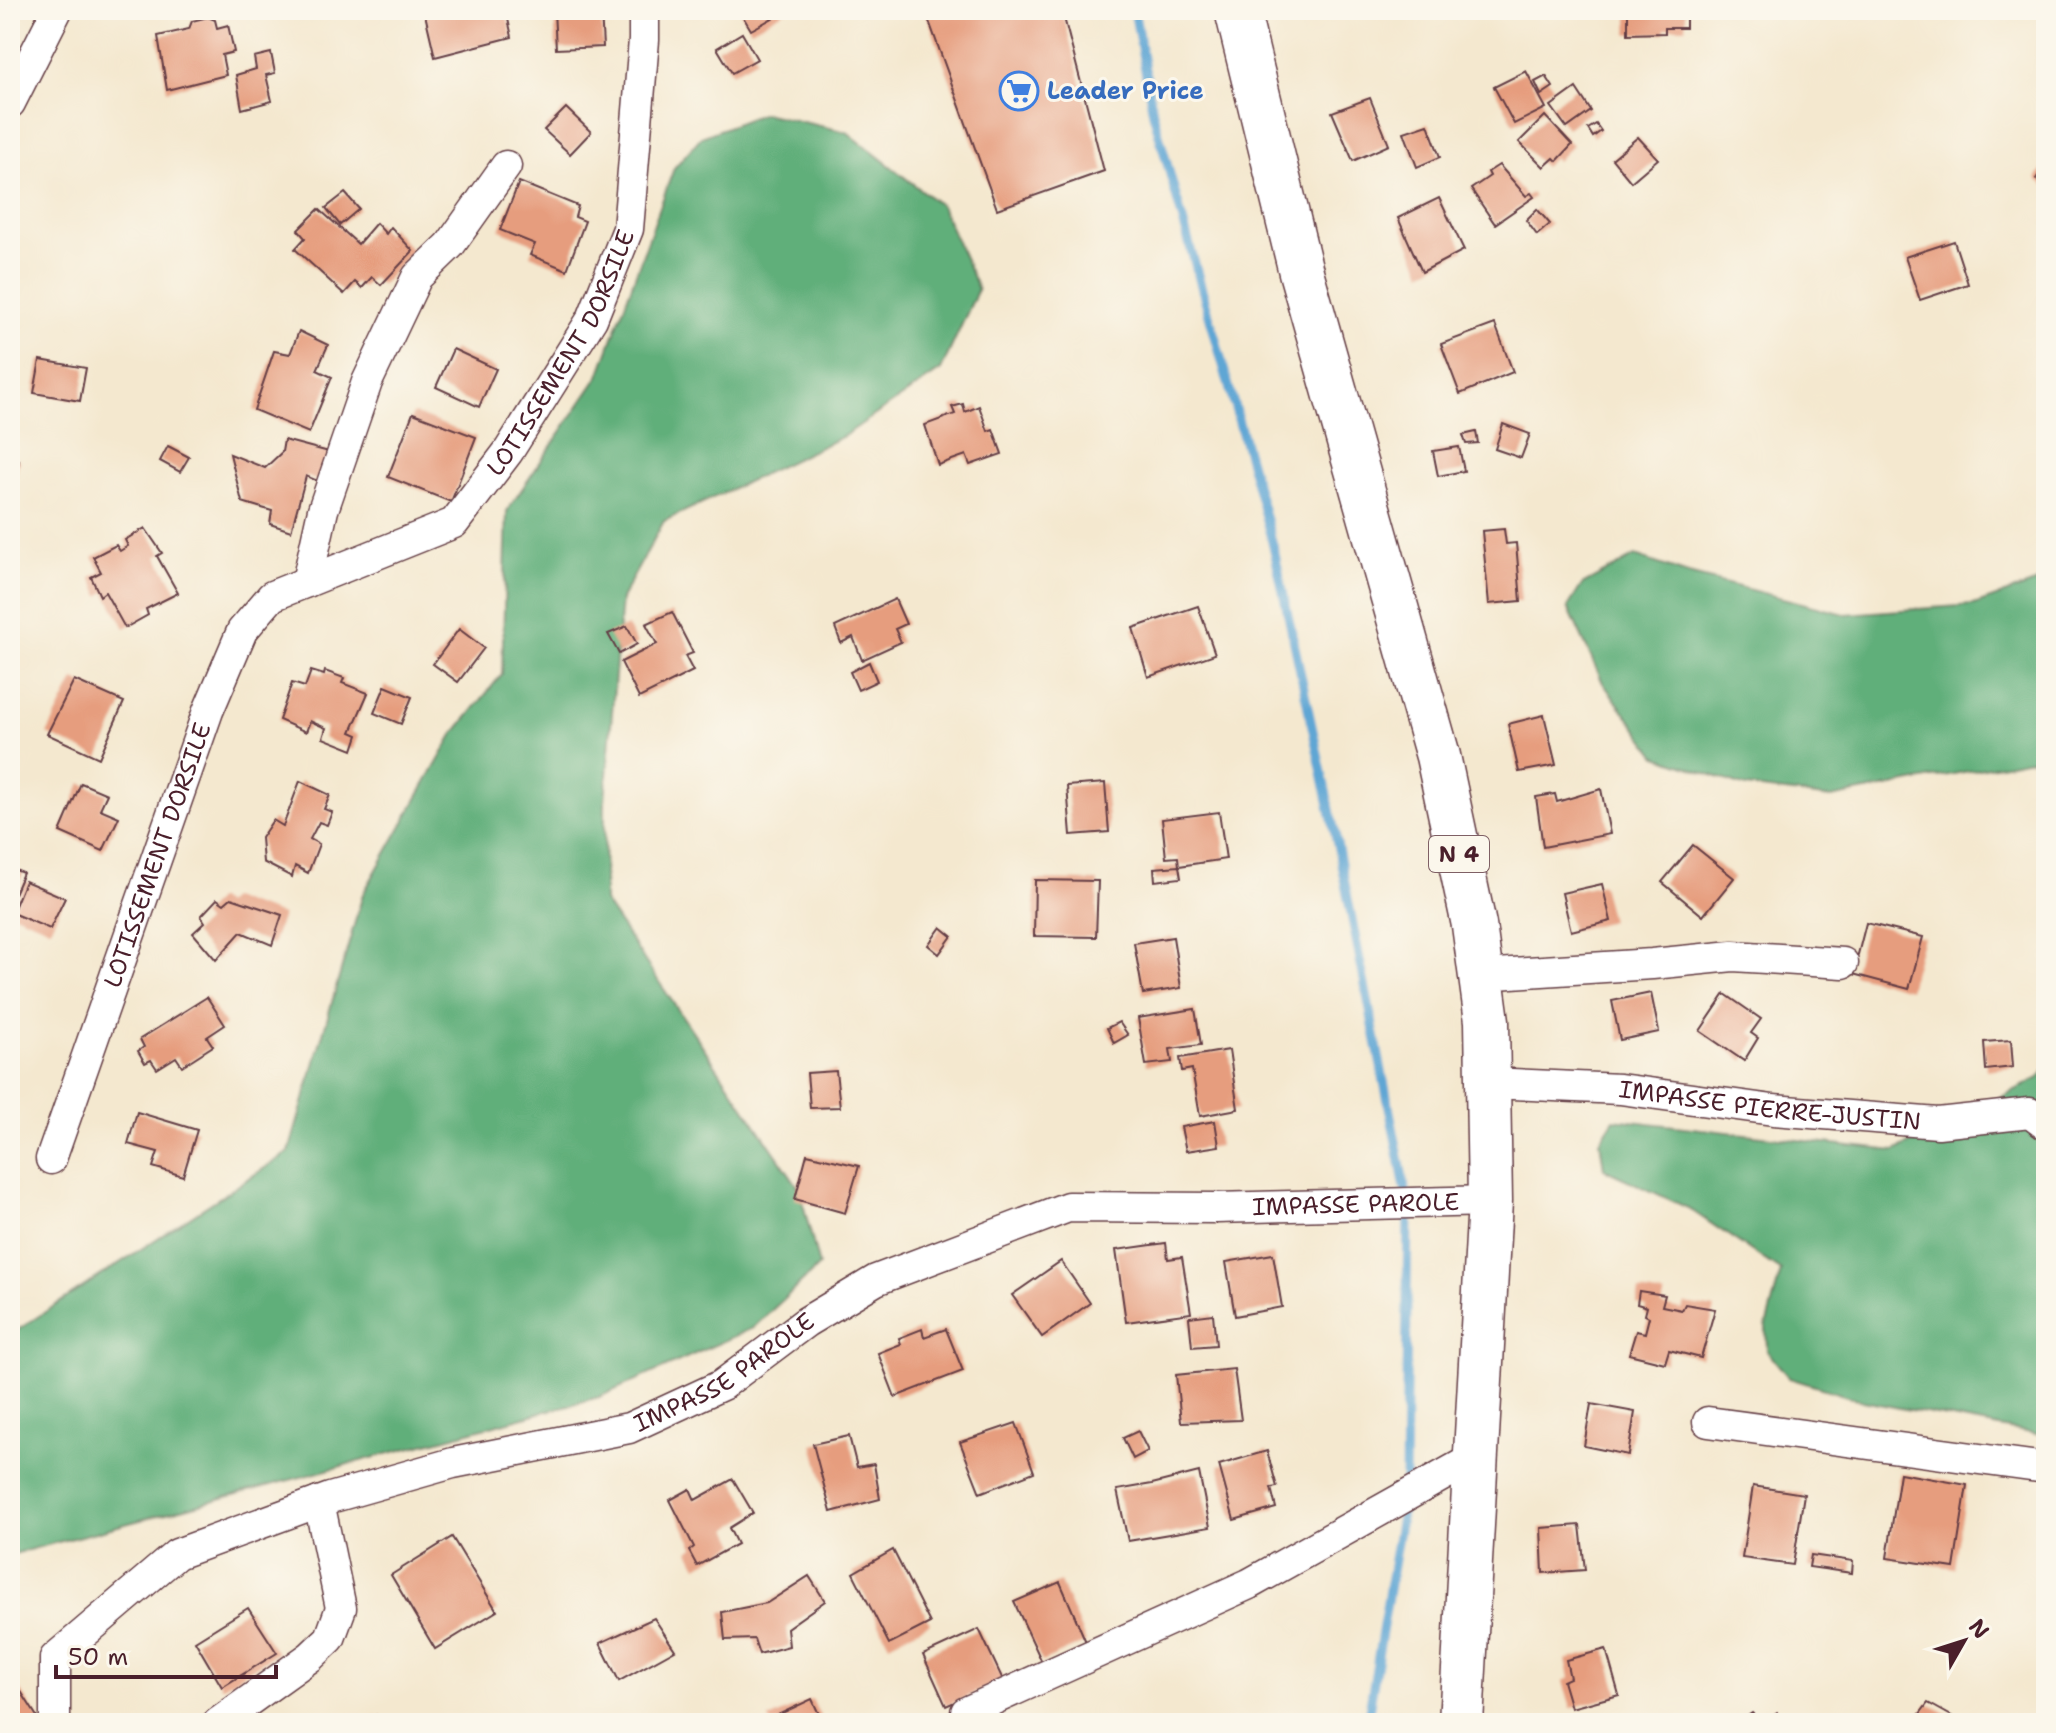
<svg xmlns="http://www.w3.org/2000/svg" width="2056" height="1733" font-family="'Shantell Sans',sans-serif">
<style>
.forest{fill:#60af7a;stroke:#556752;stroke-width:2}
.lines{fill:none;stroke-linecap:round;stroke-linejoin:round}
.stream{stroke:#5ea6d4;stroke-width:9}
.building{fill:#e69d7e}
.street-casing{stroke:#643d44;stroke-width:33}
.primary-casing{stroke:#643d44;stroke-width:47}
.street{stroke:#fff;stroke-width:30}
.primary{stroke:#fff;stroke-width:44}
.labels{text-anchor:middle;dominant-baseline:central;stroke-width:6;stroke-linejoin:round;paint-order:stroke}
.shield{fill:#fbf7ec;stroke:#7f6065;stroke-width:2}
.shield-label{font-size:22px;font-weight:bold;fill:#4a1f2b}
.shop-label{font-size:24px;font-weight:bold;fill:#366cbe;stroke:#fbf7ec;text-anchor:start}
.street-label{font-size:24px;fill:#4a1f2b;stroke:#fbf7ec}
</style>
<rect width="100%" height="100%" fill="#fbf7ec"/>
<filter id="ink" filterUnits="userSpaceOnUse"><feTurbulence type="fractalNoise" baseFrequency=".0125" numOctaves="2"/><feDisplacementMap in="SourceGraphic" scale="16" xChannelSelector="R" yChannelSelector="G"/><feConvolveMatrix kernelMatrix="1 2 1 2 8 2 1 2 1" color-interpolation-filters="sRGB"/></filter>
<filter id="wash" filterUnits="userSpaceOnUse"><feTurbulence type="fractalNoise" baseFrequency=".006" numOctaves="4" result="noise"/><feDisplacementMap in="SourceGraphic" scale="32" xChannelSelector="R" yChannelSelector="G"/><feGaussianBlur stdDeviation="1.8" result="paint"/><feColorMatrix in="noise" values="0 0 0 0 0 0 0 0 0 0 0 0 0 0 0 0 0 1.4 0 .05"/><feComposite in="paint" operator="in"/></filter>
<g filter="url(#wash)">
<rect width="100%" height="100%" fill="#f4e8cf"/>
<g class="forest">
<polygon points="763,113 847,132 941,206 978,289 941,370 844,436 664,521 621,599 605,801 604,901 799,1188 819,1266 753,1328 599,1397 10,1555 10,1335 289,1152 363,894 453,735 502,674 507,511 599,376 674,168 701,137"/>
<polygon points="1635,556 1688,574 1845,614 1974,605 2046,579 2046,756 1831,798 1746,787 1657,756 1603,683 1568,607 1582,585"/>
<polygon points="2046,1068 2046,1436 1863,1401 1789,1378 1767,1351 1766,1327 1781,1271 1688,1208 1604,1169 1600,1141 1614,1119 1895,1151 2039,1078"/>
</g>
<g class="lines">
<g class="stream">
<polyline points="1134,10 1153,113 1273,545 1335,833 1408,1203 1405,1491"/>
<polyline points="1367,1723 1403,1505"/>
</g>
</g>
<g id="blocks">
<g class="building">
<polygon points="424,10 506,10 512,37 435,57"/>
<polygon points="554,10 601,10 603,47 556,49"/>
<polygon points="739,10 787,10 751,30"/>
<polygon points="925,10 1062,10 1104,171 997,209"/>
<polygon points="1628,10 1686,10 1686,28 1665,28 1665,33 1628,34"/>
<polygon points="208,17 215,20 217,28 228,25 234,52 222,55 226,75 167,90 158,36 189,29 192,21"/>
<polygon points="742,33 757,59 732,73 717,48"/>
<polygon points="271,53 275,73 266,75 272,101 242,109 236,75 256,69 254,57"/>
<polygon points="1526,71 1546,108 1514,124 1494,87"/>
<polygon points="1546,76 1553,87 1541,95 1535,82"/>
<polygon points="1576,88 1591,111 1567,128 1551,106"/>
<polygon points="1370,98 1389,145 1353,161 1332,112"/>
<polygon points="566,108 591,132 570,154 544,130"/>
<polygon points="1545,116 1572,145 1557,161 1554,158 1544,167 1519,142"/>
<polygon points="1428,124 1440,157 1417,167 1404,132"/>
<polygon points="1596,124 1601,131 1593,137 1588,129"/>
<polygon points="1638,137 1658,159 1631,182 1612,159"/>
<polygon points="2046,164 2046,186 2036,179"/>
<polygon points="1499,165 1526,196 1531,193 1534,197 1495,224 1471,189 1490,176 1488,172"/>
<polygon points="519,182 578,206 575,217 585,221 567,270 530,255 535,244 500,230"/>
<polygon points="345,193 359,209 340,225 326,208"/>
<polygon points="1439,198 1464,250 1422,272 1398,218"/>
<polygon points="319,209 358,244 376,223 386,234 391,227 413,251 381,285 372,277 362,288 355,282 344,294 295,249 305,238 298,230"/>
<polygon points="1537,209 1550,224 1537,235 1526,220"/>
<polygon points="1954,241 1968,284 1920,300 1905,257"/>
<polygon points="1495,324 1513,372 1460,394 1441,344"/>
<polygon points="299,331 328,345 317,370 332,377 309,433 254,410 274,351 290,354"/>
<polygon points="453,349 496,369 479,407 436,387"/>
<polygon points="40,360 86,368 80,401 34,393"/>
<polygon points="963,404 965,412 979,406 988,431 993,429 1002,454 970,465 966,455 938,465 925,425 955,414 952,407"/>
<polygon points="413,413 476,437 451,502 388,477"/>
<polygon points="1503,424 1530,434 1521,458 1495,449"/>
<polygon points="1476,432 1478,443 1466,444 1463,435"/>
<polygon points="284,440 329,452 320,482 306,476 291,531 270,524 272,511 242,502 230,454 265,468 282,452"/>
<polygon points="168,446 189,457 180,472 160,461"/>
<polygon points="1459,447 1464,471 1438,476 1433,451"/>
<polygon points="10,458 19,460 12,502 10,502"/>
<polygon points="145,528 162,553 157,556 178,593 146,609 148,615 125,628 105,592 100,596 91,577 101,572 93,557 116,545 120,551 128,546 125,540"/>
<polygon points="1504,529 1506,544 1516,543 1521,601 1489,604 1482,531"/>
<polygon points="895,599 906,624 895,629 901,642 862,660 853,637 841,643 835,627"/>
<polygon points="1198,606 1215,654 1148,677 1133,628"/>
<polygon points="672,612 693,653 685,656 693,671 639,698 621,662 657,644 646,624"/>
<polygon points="627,626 637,644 619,654 608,634"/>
<polygon points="459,629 484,648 458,682 433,664"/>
<polygon points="869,662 877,681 858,690 850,672"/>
<polygon points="311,671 324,675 325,671 344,678 342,683 368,693 351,732 358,735 353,750 323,738 326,728 310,721 306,732 279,720 292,683 305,687"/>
<polygon points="74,680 124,702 99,758 47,734"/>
<polygon points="385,686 412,697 401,724 374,713"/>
<polygon points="1544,715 1556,765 1519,772 1508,724"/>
<polygon points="300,781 330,795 324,809 332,812 327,825 319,822 310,839 319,844 308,873 295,866 292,877 263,862 261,838 273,820 283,826"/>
<polygon points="81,783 107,794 100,809 119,817 103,851 60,832"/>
<polygon points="1105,783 1109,832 1071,835 1067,786"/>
<polygon points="1601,789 1610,834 1543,847 1536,797 1555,794 1557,802"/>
<polygon points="1219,812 1226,859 1179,866 1178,857 1166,858 1162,819"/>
<polygon points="1693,845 1734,878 1703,916 1662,882"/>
<polygon points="1179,866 1181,878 1155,881 1154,868"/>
<polygon points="10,868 23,873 10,903"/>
<polygon points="1035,880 1098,881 1096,937 1034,936"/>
<polygon points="25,881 65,898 50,929 12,913"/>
<polygon points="1602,884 1611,921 1571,931 1562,893"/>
<polygon points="231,898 282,915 272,945 241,932 216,960 193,933 205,922 201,916 217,899 224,904"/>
<polygon points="1866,923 1923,937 1909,989 1853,974"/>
<polygon points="941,927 952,936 939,954 928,945"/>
<polygon points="1173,937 1181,988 1143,994 1134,943"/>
<polygon points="1651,993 1659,1032 1620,1040 1612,1001"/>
<polygon points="1725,994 1761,1019 1751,1033 1758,1038 1744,1061 1700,1031"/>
<polygon points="207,997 225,1025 207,1037 213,1046 182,1066 176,1057 157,1069 151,1060 145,1063 138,1051 144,1047 140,1039"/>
<polygon points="1195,1009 1201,1045 1170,1049 1172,1062 1146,1065 1138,1018"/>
<polygon points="1119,1022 1128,1035 1114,1043 1107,1028"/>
<polygon points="2011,1040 2013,1067 1986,1070 1984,1042"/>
<polygon points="1229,1050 1238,1109 1200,1116 1192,1069 1182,1071 1180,1058"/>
<polygon points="836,1071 840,1107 810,1108 807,1073"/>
<polygon points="137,1112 197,1130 183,1176 153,1167 158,1152 128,1144"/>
<polygon points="1215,1121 1219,1146 1186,1151 1181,1127"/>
<polygon points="807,1154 859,1166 845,1213 795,1199"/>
<polygon points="1166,1243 1168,1259 1182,1257 1191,1313 1126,1322 1116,1250"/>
<polygon points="1273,1254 1282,1307 1235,1316 1226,1262"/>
<polygon points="1061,1261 1090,1303 1042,1337 1012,1295"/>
<polygon points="1639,1291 1665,1295 1662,1306 1682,1310 1685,1304 1715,1309 1701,1358 1669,1350 1665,1363 1629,1354 1636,1331 1645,1333 1649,1317 1645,1315 1647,1307 1637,1304"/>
<polygon points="1213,1314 1216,1345 1192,1347 1189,1317"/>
<polygon points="922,1329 924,1337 946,1329 963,1371 895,1397 878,1353 901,1344 899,1338"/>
<polygon points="1234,1369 1241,1420 1181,1422 1176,1375"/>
<polygon points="1591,1404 1635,1412 1628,1455 1584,1446"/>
<polygon points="1016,1423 1034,1472 980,1493 960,1442"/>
<polygon points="1138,1431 1148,1451 1133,1459 1123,1438"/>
<polygon points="849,1436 857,1467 874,1464 880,1499 831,1512 813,1444"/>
<polygon points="1267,1451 1277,1487 1271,1488 1276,1508 1234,1520 1219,1465"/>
<polygon points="1199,1472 1210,1527 1128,1541 1117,1490 1152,1484"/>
<polygon points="1900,1473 1967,1485 1954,1568 1887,1558"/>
<polygon points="733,1479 753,1513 729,1528 737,1544 697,1566 689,1551 694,1547 670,1500 690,1489 695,1500"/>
<polygon points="1753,1486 1804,1494 1793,1565 1742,1558"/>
<polygon points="1580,1525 1585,1570 1543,1573 1541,1528"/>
<polygon points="452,1537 497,1611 435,1649 391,1575"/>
<polygon points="893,1550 930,1623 889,1644 853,1573"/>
<polygon points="1811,1555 1853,1561 1852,1573 1809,1567"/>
<polygon points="809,1576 825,1601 787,1628 789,1646 759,1654 754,1639 725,1640 722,1612 767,1603"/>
<polygon points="1060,1582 1086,1642 1042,1662 1014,1602"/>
<polygon points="248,1608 277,1653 222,1687 195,1641"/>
<polygon points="654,1618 675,1650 619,1681 600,1643"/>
<polygon points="979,1629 1003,1680 946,1706 923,1655"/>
<polygon points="1606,1649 1619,1695 1571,1708 1563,1681 1570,1678 1566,1660"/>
<polygon points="10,1674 27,1701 41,1723 10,1723"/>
<polygon points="812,1699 823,1723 771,1723 769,1719"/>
<polygon points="1928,1703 1964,1723 1919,1723 1917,1718"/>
<polygon points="1752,1713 1762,1723 1744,1723 1742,1720"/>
<polygon points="1777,1713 1786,1723 1764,1723"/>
<polygon points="376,1715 382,1723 366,1723"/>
</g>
</g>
</g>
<g filter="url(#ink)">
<use href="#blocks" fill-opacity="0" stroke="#643d44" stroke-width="2"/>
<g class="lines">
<defs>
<g id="street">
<polyline points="10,103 57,10"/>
<polyline points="307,582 323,510 367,382 417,277 450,245 506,166"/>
<polyline points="1481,975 1652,964 1733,956 1843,963"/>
<path id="s1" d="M1489,1083L1620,1089L1773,1110L1938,1123L2030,1113L2046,1125"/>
<path id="s2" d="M51,1159L208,711L242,631L272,596L454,523L508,452L592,319L628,229L644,40V10"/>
<polyline points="1708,1422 2046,1468"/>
<polyline points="966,1712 1249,1584 1474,1458"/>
<path id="s3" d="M55,1723V1658L177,1554L330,1498L453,1463L629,1428L722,1385L806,1322L876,1280L1068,1207L1216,1208L1490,1201"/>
<polyline points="218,1723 310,1657 330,1638 341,1608 319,1502"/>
</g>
<polyline id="primary" points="1237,10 1301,272 1438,756 1474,925 1487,1021 1490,1201 1461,1723"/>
</defs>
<use href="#street" class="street-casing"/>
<use href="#primary" class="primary-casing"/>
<use href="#street" class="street"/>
<use href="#primary" class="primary"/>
</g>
</g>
<defs>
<symbol id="supermarket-ring" viewBox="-11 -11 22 22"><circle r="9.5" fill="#fbf7ec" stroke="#3f7fe0" stroke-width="1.5"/><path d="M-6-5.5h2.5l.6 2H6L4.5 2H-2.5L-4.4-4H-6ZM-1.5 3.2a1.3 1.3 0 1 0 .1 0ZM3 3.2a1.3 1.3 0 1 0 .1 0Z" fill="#3f7fe0"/></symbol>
</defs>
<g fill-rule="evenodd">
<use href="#supermarket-ring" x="997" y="69" width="44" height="44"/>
</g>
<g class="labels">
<rect class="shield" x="1429" y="836" width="60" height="36" rx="6"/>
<g class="shield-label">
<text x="1459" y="854">N 4</text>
</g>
<g class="shop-label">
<text x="1047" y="91">Leader Price</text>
</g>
<g class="street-label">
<text stroke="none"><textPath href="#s2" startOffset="1006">LOTISSEMENT DORSILE</textPath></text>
<text stroke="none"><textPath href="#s2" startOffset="322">LOTISSEMENT DORSILE</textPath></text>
<text stroke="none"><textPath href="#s1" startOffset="282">IMPASSE PIERRE-JUSTIN</textPath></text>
<text stroke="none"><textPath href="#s3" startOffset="1478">IMPASSE PAROLE</textPath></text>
<text stroke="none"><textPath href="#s3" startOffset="806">IMPASSE PAROLE</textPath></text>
</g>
</g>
<rect width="2056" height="1733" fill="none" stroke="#fbf7ec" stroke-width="40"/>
<g transform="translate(1964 1641) rotate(51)" stroke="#fbf7ec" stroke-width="6" paint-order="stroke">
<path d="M0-6L14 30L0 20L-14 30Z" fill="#4a1f2b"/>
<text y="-12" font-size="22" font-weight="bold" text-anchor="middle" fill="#4a1f2b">N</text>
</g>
<path d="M56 1665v12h220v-12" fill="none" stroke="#4a1f2b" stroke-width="4"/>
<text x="68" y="1665" font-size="24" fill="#4a1f2b" stroke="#fbf7ec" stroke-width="6" paint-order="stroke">50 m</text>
</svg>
